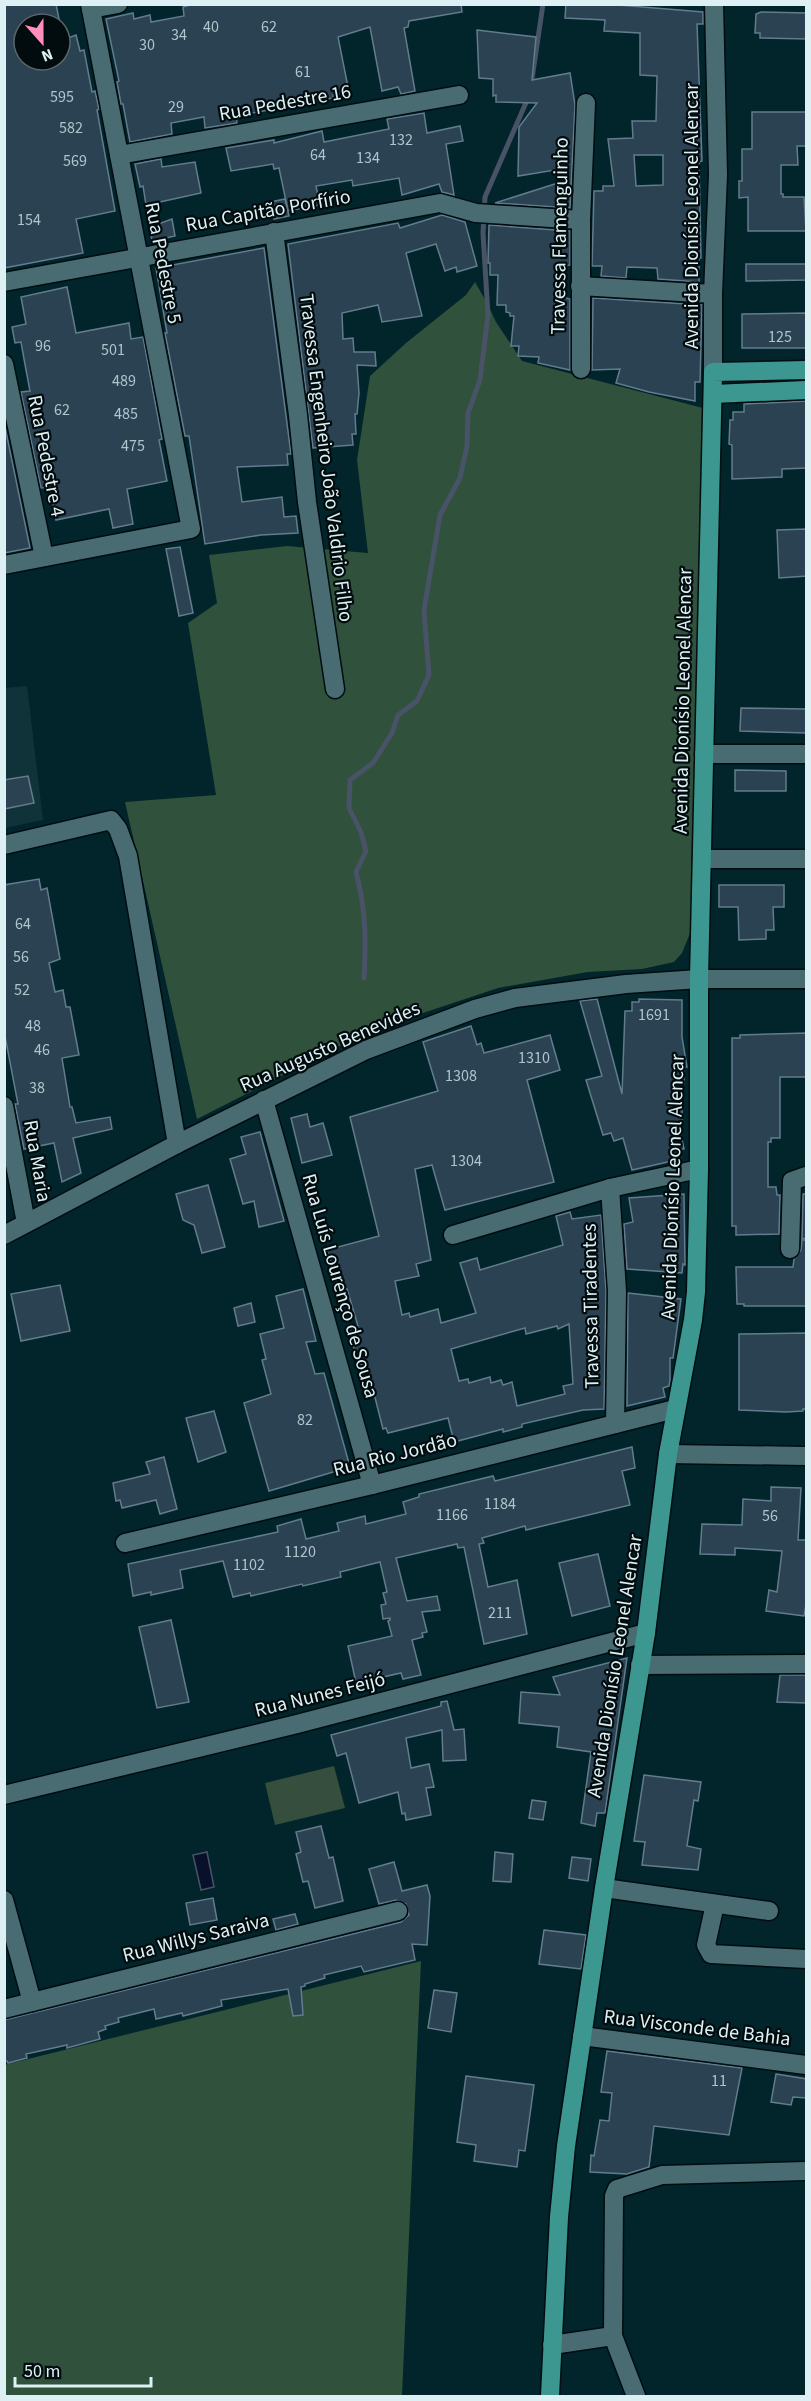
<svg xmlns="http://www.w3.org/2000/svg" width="811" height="2401" font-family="'Source Sans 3',sans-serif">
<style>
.built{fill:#103339}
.green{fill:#364e3d}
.forest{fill:#30513b}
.water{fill:#08102a;stroke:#485367;stroke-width:1.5}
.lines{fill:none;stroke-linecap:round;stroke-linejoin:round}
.stream{stroke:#485367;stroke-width:5}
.building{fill:#2a4252;stroke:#627c8e;stroke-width:1.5;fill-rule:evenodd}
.minor-casing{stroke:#000d11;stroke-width:21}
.major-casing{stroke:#000d11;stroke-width:21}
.minor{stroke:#496c73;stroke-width:18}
.major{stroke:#3c9790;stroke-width:18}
.labels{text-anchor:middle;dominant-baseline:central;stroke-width:4.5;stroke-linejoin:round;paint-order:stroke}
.number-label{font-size:16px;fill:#b0c4cc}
.street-label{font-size:20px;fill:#ddf0f4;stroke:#020c0e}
</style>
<rect width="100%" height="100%" fill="#01252b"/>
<polygon class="built" points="27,686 43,820 5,828 5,688"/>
<polygon class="green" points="334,1766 345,1808 275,1825 265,1783"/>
<g class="forest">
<polygon points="475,282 487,303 496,322 522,361 703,408 693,926 682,953 674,962 642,969 588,972 498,988 399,1021 340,1046 197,1119 125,802 216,795 188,623 217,603 209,555 287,546 368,553 357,460 370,376 406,343 466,295"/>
<polygon points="421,1961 402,2396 5,2396 4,2065"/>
</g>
<polygon class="water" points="207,1852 214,1887 201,1890 193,1855"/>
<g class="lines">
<g class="stream">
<polyline points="531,86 543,4"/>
<path d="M364,978C366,940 366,909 356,872L366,851L361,832L349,808L350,780L373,763L392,733L398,715L417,701L429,675L424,610L440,515L460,478L467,446L468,413L480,380L488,315L483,233L485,197L528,98"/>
</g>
</g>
<g class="building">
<polygon points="4,4 56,4 60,24 24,24 24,60 60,60 60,41 76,35 80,51 84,50 92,92 95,91 99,109 97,110 115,211 76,219 83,253 4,268"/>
<polygon points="194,4 461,4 462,12 409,21 408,27 404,28 415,91 401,94 398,87 382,91 370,27 338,37 349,92 333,95 333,98 317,101 236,116 237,123 205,128 204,117 171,123 172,134 130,142 123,104 121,104 117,82 119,81 106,19 133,13 134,19 150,15 151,22 184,16 183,7"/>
<path d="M566,4H606L703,12V24H697L702,161L699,162L701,258H699V282L658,279L657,268L627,267L626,278L601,276L602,266H592L594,191H603V186H614L608,139L633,138L632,121H656L657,76L640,75V33L604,31L605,20L565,18ZM634,155H663V185L636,186Z"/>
<polygon points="761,12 807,13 807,39 760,38 760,33 755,33 756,14"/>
<polygon points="477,30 536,37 532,80 570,73 575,105 570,208 495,203 558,183 555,170 518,176 519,127 537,103 496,102 496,95 493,96 493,79 479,78"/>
<polygon points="752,112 807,112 807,146 797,146 798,165 781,165 781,194 783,194 783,197 804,197 806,231 748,231 748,197 739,198 739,181 742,181 742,149 752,149"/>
<polygon points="424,113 427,133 460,126 463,141 446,144 454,195 442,192 439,184 402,195 399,178 353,186 352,180 316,186 320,205 288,211 279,168 274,169 273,164 231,171 226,148 274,140 274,143 322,131 324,142 389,129 387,119"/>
<polygon points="161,159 162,167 195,162 201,193 146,205 143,186 140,187 135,164"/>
<polygon points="285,199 289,216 274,219 270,202"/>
<polygon points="442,215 465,222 477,266 457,272 456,267 445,271 436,244 406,253 422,316 382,322 378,305 342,313 343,339 353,338 354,352 375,352 376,366 357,365 359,393 357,414 355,414 356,434 352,434 353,445 313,448 288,244 398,223 400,228"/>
<polygon points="172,219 175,236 152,241 150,227"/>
<polygon points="489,225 570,231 570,265 562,266 566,298 570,299 570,370 538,363 539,357 518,356 519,346 511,346 514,316 510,316 510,313 506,312 506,305 497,305 498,275 490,275 490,263 488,263"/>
<polygon points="264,248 291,454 287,454 288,465 237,467 242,502 282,497 284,517 296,516 298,533 261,535 205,544 189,436 185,436 165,333 167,333 156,268"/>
<polygon points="746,264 807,264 807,280 746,281"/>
<polygon points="67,287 76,333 129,323 131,339 143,337 162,439 159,440 167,481 127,489 133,524 113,528 109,509 56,520 50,487 41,488 21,392 30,391 24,359 21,342 15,343 12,327 26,324 21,297"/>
<polygon points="593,298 702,305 700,382 695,382 695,401 649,392 616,383 620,369 592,370"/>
<polygon points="807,313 807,348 742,348 742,314"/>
<polygon points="807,401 807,468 782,469 782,477 732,479 732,445 729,444 730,420 733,420 733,412 744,412 744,404"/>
<polygon points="4,422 30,548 4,553"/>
<polygon points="807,529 807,576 779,578 777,530"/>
<polygon points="180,547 193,613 179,616 166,549"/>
<polygon points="741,708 807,709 807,733 740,731"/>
<polygon points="735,770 786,771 786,791 735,791"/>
<polygon points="28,776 34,803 4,809 4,780"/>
<polygon points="39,879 41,890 47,888 60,959 49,963 55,992 63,990 66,1007 70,1007 79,1055 62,1058 70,1107 72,1107 76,1123 110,1117 112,1129 73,1138 81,1173 62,1182 54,1143 24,1149 15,1104 18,1104 4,1031 4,885"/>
<polygon points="719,885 784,885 784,907 773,907 774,930 766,930 766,939 739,940 738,907 719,907"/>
<polygon points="597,999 622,1094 625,1011 632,1011 632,1002 639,1002 639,999 682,1000 682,1037 687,1067 684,1068 684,1084 682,1084 682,1124 679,1125 684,1149 678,1150 681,1159 632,1170 623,1138 614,1141 611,1133 603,1135 586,1080 602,1076 580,1001"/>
<path d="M471,1026L477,1045L481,1043L484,1053L550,1035L560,1070L527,1080L554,1182L445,1210L432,1165L415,1169L431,1260L416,1264L419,1276L395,1281L402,1315L409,1313L410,1317L438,1309L441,1323L476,1313L460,1263L477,1258L480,1270L563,1245L556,1216L570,1212L572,1219L601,1215L606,1291L604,1409L583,1410L522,1424V1427L503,1432V1429L454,1442L448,1418L388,1433L386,1428L383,1429L368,1370L365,1371L363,1364L358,1365L349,1329L358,1326L347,1289L343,1290L341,1283L337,1284L327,1250L379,1236L350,1117L438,1091L423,1042ZM569,1324L573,1384L563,1386L565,1394L517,1406L512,1382L503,1385L501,1380L491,1383L490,1377L469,1383L468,1379L459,1381L451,1349L525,1328L526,1334L557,1326L558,1329Z"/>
<polygon points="807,1033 807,1077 780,1077 780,1138 771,1138 771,1142 768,1142 768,1187 776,1187 777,1195 780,1195 779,1234 736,1235 736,1226 732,1226 732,1038 740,1038 740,1035"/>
<polygon points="307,1114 310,1127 323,1123 332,1155 302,1163 291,1118"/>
<polygon points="260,1132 284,1221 259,1227 254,1201 243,1204 230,1159 246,1154 241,1137"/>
<polygon points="208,1185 225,1247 202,1253 194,1225 183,1220 176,1194"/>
<polygon points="684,1194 685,1265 683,1264 682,1273 627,1269 624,1224 633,1222 629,1198"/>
<polygon points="803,1194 807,1194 807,1238 802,1239"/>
<polygon points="802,1240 807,1240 807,1306 744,1306 744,1304 737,1304 736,1267 793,1267 794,1259 801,1250"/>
<polygon points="60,1285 70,1331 21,1341 11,1294"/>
<polygon points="303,1289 316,1341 306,1342 315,1374 324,1373 350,1467 269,1491 244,1403 271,1394 262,1360 266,1359 260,1334 284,1328 276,1296"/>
<polygon points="628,1293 681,1299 673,1358 670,1358 670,1380 669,1386 663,1388 665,1397 627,1406"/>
<polygon points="251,1303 255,1322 238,1326 234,1308"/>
<polygon points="807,1333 807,1409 803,1409 803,1411 786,1412 739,1410 739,1334"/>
<polygon points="214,1411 226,1452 198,1462 186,1418"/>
<polygon points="632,1447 635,1468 622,1471 630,1505 526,1530 525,1526 482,1538 484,1543 479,1544 488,1587 517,1580 527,1634 484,1644 464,1547 458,1548 457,1544 396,1558 407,1601 437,1596 440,1610 422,1612 427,1632 422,1633 423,1637 412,1640 421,1675 403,1679 401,1673 356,1683 348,1646 392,1636 388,1621 390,1620 390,1618 383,1619 381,1605 386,1604 383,1593 387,1592 380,1562 340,1572 341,1577 303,1586 302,1584 251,1596 250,1593 233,1597 223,1561 180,1570 183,1588 151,1595 151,1592 133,1596 128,1564 278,1532 277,1526 301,1519 306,1539 339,1531 337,1523 365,1516 366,1524 406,1514 403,1502 419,1497 419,1494 493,1476 495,1481"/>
<polygon points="164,1457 177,1509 160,1514 156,1500 122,1508 120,1500 116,1501 113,1483 150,1474 146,1462"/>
<polygon points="771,1487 801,1488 798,1540 807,1540 807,1599 804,1616 766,1611 769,1590 777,1592 782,1551 735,1548 735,1555 700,1554 702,1524 742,1525 743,1499 771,1501"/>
<polygon points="598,1554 610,1606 572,1616 559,1563"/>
<polygon points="171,1620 189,1702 157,1708 139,1627"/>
<polygon points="627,1658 605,1813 597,1813 595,1826 581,1823 591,1752 557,1747 559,1727 519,1723 521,1692 560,1695 553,1677"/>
<polygon points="780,1675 807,1675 807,1703 777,1702"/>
<polygon points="447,1701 454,1730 464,1729 466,1760 443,1761 442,1730 406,1738 411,1768 429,1764 434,1787 426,1788 431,1815 406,1820 405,1813 402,1814 398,1792 359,1803 346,1753 337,1756 331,1735 441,1706 441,1702"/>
<polygon points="644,1775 701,1782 698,1801 694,1800 687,1846 701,1849 698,1870 642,1865 645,1842 634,1841"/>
<polygon points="532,1800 546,1802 543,1820 529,1818"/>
<polygon points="321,1826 329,1858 333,1857 343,1901 315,1908 308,1881 303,1882 296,1854 301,1852 296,1832"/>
<polygon points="495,1852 513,1854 511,1882 493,1881"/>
<polygon points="572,1857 591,1859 588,1881 569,1878"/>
<polygon points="394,1862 402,1891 427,1885 430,1896 427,1945 412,1944 415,1960 364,1972 361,1966 324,1975 325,1978 305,1984 305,1986 301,1987 303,2015 293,2016 288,1989 221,2000 222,2006 183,2016 182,2013 156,2019 154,2009 118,2018 119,2022 105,2026 106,2029 98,2032 100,2039 67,2048 67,2045 26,2054 27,2058 8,2063 7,2061 4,2061 4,2020 401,1922 409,1915 406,1904 396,1900 379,1904 369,1869"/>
<polygon points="213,1898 217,1920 190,1925 186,1903"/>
<polygon points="295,1914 298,1924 276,1930 273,1919"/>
<polygon points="544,1930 586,1935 581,1969 539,1964"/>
<polygon points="434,1990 457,1993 451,2032 428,2028"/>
<polygon points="607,2051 742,2068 729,2135 654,2126 649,2167 627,2174 590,2172 591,2155 594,2156 600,2120 609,2121 612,2093 601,2092"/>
<polygon points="776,2074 807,2079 807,2098 793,2097 791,2105 771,2102"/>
<polygon points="466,2076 534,2085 525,2151 519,2150 517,2167 474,2161 476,2145 457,2142"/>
</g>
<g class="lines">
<defs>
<g id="minor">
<polyline points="91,9 118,4"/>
<polyline points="119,155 459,95"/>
<polyline points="274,232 298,415 307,502 335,689"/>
<polyline points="4,282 440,203 476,213 581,220"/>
<polyline points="580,286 713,294"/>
<polyline points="4,364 44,557"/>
<polyline points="581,369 581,220 586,103"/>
<polyline points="713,372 713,294 718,175 714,4"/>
<polyline points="4,565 191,529 90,4"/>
<polyline points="704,754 806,754"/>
<polyline points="4,845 111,820 118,829 128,856 177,1144"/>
<polyline points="702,859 806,859"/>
<polyline points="264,1100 372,1485"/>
<polyline points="4,1106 26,1223"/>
<polyline points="610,1188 617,1291 615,1424"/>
<polyline points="4,1235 177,1144 366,1050 475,1009 515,998 626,984 699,979 806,979"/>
<polyline points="453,1235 610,1188 699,1169"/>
<polyline points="790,1249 792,1181 806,1176"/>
<polyline points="668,1454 806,1456"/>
<polyline points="125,1543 372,1485 675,1409"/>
<polyline points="640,1665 806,1664"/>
<polyline points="4,1795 297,1724 646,1633"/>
<polyline points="604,1888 769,1911"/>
<polyline points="4,1900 32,2002"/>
<polyline points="715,1904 706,1945 711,1954 806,1959"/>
<polyline points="4,2009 398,1911"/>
<polyline points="582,2036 806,2065"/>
<polyline points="552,2345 613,2336"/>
<polyline points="636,2396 613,2336 614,2196 617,2189 662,2175 806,2171"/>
</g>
<g id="major">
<polyline points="713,394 806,390"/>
<polyline points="550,2396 559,2217 566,2146 604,1888 646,1633 668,1454 693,1320 696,1292 699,1169 699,979 713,372 806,370"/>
</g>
</defs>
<use href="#minor" class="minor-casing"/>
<use href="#major" class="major-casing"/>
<use href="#minor" class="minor"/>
<use href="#major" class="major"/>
</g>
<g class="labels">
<g class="number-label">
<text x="211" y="27">40</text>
<text x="269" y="27">62</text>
<text x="179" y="35">34</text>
<text x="147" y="45">30</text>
<text x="303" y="72">61</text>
<text x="62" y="97">595</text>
<text x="176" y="107">29</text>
<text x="71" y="128">582</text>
<text x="401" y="140">132</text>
<text x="318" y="155">64</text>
<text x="368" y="158">134</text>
<text x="75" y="161">569</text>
<text x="29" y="220">154</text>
<text x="780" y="337">125</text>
<text x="43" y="346">96</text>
<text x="113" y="350">501</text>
<text x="124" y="381">489</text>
<text x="62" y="410">62</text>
<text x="126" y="414">485</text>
<text x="133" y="446">475</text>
<text x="23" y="924">64</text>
<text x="21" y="957">56</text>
<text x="22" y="990">52</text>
<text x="654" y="1015">1691</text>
<text x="33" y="1026">48</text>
<text x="42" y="1050">46</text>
<text x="534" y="1058">1310</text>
<text x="461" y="1076">1308</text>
<text x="37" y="1088">38</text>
<text x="466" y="1161">1304</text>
<text x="305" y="1420">82</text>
<text x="500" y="1504">1184</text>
<text x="452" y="1515">1166</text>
<text x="770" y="1516">56</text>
<text x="300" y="1552">1120</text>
<text x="249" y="1565">1102</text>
<text x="500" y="1613">211</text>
<text x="719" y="2081">11</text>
</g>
<g class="street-label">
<text transform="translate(285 103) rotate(-10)">Rua Pedestre 16</text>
<text transform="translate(268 211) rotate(-10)">Rua Capitão Porfírio</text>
<text transform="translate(692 216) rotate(-90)">Avenida Dionísio Leonel Alencar</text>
<text transform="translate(560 236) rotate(-89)">Travessa Flamenguinho</text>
<text transform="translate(163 263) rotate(79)">Rua Pedestre 5</text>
<text transform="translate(46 456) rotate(79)">Rua Pedestre 4</text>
<text transform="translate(326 458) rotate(83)">Travessa Engenheiro João Valdirio Filho</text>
<text transform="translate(683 701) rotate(-89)">Avenida Dionísio Leonel Alencar</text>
<text transform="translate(330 1047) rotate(-24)">Rua Augusto Benevides</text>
<text transform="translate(37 1161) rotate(80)">Rua Maria</text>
<text transform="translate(673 1187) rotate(-88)">Avenida Dionísio Leonel Alencar</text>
<text transform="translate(340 1286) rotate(74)">Rua Luís Lourenço de Sousa</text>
<text transform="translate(591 1306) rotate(-91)">Travessa Tiradentes</text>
<text transform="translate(395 1455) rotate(-14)">Rua Rio Jordão</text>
<text transform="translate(615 1666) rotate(-81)">Avenida Dionísio Leonel Alencar</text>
<text transform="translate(320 1695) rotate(-14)">Rua Nunes Feijó</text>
<text transform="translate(196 1938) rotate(-14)">Rua Willys Saraiva</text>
<text transform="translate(697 2028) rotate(7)">Rua Visconde de Bahia</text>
</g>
</g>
<rect width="811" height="2401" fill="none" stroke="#ddf0f4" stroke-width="12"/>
<g transform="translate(42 42) rotate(159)"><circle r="28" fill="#020c0e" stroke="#5a676a" stroke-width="1.5"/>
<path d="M0-4.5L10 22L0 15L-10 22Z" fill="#fe8ebd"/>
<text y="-9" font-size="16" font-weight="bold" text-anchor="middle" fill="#ddf0f4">N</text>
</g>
<path d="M15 2377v9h136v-9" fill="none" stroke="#ddf0f4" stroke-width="3"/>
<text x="24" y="2377" font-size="18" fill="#ddf0f4" stroke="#020c0e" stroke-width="4.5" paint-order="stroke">50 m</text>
</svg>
